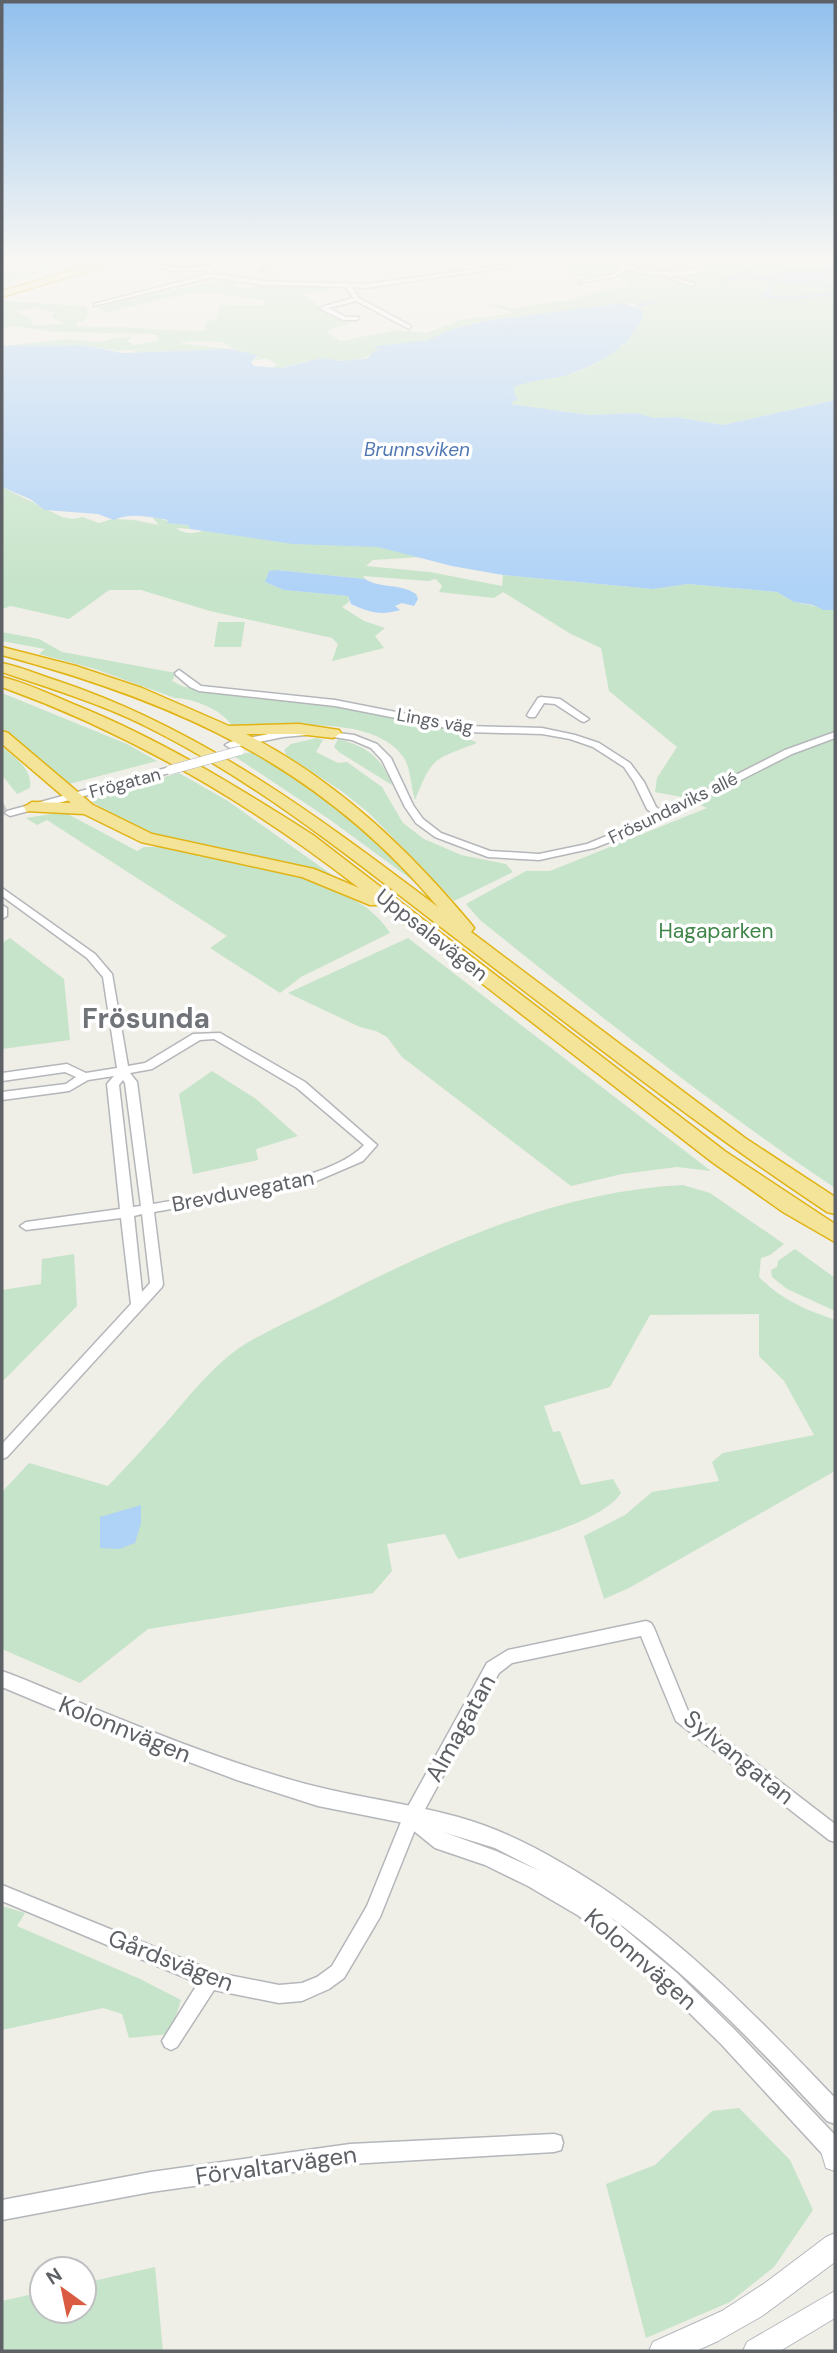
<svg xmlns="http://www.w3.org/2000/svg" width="837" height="2353" font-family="'DM Sans',sans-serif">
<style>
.green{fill:#c6e4c9;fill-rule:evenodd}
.water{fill:#afd2f7}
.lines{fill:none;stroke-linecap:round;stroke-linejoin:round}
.stream{stroke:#afd2f7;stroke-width:2.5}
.minor-tunnel{stroke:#cbcbc7;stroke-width:11;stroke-dasharray:11 5;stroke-linecap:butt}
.minor-casing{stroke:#b4b6ba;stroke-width:3}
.tertiary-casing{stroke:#b4b6ba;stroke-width:3}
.secondary-casing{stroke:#b5b8bd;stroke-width:2}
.trunk-casing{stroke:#e1b315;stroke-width:3}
.motorway-casing{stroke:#e1b315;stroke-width:3}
.minor{fill:#fff;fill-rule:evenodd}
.tertiary{fill:#fff;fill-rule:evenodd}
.secondary{fill:#fff;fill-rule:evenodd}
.trunk{fill:#f6eca6;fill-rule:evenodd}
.motorway{fill:#f4e49a;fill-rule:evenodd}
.minor-bridge-casing{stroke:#b4b6ba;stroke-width:10;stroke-linecap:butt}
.minor-bridge{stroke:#fff;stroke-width:9}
.labels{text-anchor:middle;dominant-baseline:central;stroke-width:7;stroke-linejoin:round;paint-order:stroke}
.far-street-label{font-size:18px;fill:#5e6166;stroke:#fff}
.far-water-label{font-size:19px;font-style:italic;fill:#5077b2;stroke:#fff}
.park-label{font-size:21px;fill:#3f8548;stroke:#fff}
.street-label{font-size:21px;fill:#5e6166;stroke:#fff}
.near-street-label{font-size:24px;fill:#5e6166;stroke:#fff}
.district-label{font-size:28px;font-weight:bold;fill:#707378;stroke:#fff}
</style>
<rect width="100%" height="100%" fill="#efeee7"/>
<g class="green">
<polygon points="72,259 88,259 2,284 2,271 37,269"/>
<path d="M580,259L557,262L565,268L608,261L592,259C605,259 624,255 637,259C655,265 657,274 678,269L662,259H835V400L723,425L676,417L654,418L636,413L590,415L510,404L514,387C539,377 569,379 593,365C604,359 612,346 625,344L640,323L638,306L630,303C616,303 602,308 588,309C552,312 517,316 482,321C463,324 446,336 427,340C409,344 393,343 376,347L381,349C361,365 335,359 311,361C298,362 286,368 272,369L277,365C270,358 259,356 252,363L258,356L233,349L223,342L194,341L178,343L229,349L139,352L130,351L147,349L118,351L83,345L2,346L69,339L98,342L115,338L133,337L127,340L133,345L158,341L156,335L152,334L56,332L13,326L2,328V301L86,306L89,315L83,322H78L77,327C123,326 157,330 203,331L208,321L215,320L221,303L226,305H265V300C246,299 226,293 205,293C174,293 137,307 106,312L97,308C126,299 154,293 183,288C206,284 213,278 238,281L234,286L251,288L256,284L326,288V291L303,294L323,310L350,323L326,331L340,341L398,330L427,333L460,320L514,313L484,303L515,308L569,300L603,290L631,287L626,281L614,277L623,273C591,279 581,281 553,263ZM34,308L55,312L51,317L66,324L33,325L29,317L16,312Z"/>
<path d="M2,487L62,517L73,519L82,517L99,523L112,519L134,520L159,525L152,517L191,526L190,529L176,528C192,539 199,528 216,531C283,544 355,535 421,557L373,560L366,566L430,572L502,586L503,575L653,589L688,584L777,592L794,602L835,610V1188C712,1105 596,1013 480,920L466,904L526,871H550L707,808L682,797L655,792L657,778L677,747L609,691L601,648L571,634L503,592L494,598L439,592L442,586L436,579L428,581L363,576L365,579L278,570L265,582L284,590L348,596L349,602L342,607L364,621L385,628L375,636L384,648L332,661L338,644L332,638L210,611L141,590H109L69,619L11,606L2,609Z"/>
<polygon points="218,622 245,622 241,647 214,647"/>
<path d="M2,632L39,639L62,652L176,673L172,681L184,687L347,707L444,726L477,743C433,760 433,756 415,800C411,788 411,769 404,758C374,713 284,727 237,728L231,725C223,710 192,698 175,698L95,669L39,654L45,649L2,641Z"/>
<polygon points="2,693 127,744 157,761 69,784 25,746 2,731"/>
<polygon points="317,738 323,740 316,752 338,763 347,762 382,787 403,823 424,839 461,855 506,864 513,872 454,901 369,813 340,790 287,756 284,750 291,744"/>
<path d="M338,739C367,746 382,758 392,785L339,752L334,747Z"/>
<path d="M2,747C15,757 33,770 30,788L17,794L2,775Z"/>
<polygon points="256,751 326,794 438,899 329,819 234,756"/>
<polygon points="179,773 228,801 342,882 135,829 91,801 126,787"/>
<path d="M64,812L137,851L144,847H161C225,860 354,873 390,933L301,977L280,993L210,948L227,936L47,820L37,825L26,818Z"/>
<polygon points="10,938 64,979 70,1040 2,1049 2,943"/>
<polygon points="408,938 711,1171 677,1167 622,1174 571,1186 402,1057 387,1037 376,1031 360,1027 288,993"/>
<polygon points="212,1071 256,1099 298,1136 256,1149 258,1160 193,1174 179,1094"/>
<path d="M683,1185L710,1193L784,1244L770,1255L761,1258L759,1277C781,1300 807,1310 835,1320V1471L629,1588L604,1599L584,1536L625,1515L652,1492L719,1481L712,1462L723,1453L814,1435L784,1381L759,1356V1314L650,1315L610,1387L544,1406L553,1432L560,1431L581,1485L613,1479L621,1493C600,1526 497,1548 458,1559L445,1534L387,1544L392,1571L373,1593L148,1629L80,1683L2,1649V1492L29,1463L108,1486C130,1463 151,1440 172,1416C192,1392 214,1366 239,1348C265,1331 296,1318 324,1304C435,1247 557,1191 683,1185Z"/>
<polygon points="795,1249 835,1278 835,1311 787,1289 772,1277 771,1270 777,1267 778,1261"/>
<polygon points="74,1254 77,1306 2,1382 2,1290 41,1284 42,1259"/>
<polygon points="2,1906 25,1913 17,1926 140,1979 181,2000 170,2034 129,2038 122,2014 103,2008 2,2030"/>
<polygon points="739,2108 790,2160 813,2210 774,2267 730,2302 646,2338 606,2184 655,2165 712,2111"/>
<polygon points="155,2267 163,2351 2,2351 2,2301 42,2292 42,2311 84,2311 84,2283"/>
</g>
<g class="water">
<path d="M835,267V274L829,275L827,277L830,280C813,284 787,282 772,275L777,271Z"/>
<path d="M623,303L643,310V319L625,344L620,345L621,347C604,359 587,369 567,375C549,380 531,380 514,387V394L518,398L510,404L590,415L636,413L654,418L676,417L723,425L835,400V610H824L813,605L794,602L777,592L688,584L653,589L503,575L452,566L378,547L293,544L190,529L188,525L167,523L168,520C152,517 129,512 114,520L98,514L45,510L30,499L2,487V346L83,345L122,353L229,349L258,355L251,362L254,366L281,368L323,358L341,361L368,358L374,351L381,350L374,347L377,346L428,340L450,330L484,321Z"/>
<path d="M278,570L365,579C381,589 400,583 416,594L418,599L414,606L402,603L395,606L400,610C380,616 369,612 351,604L348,596L284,590L265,582L269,571Z"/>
<polygon points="141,1505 141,1523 135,1543 119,1549 100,1548 100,1517"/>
</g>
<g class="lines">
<g class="stream">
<polyline points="831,275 835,276"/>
<path d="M734,277C768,275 801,287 835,286"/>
<polyline points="725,281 776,259"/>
<polyline points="763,296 786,298 835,294"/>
<polyline points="764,296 776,283"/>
<polyline points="638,306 654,302"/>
</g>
<polyline class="minor-tunnel" points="2,810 6,808"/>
<defs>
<g id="minor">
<path d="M127,259C147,258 167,268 187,268C206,268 224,259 242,259L212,269L215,274L262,281L366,284L551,259H566L366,288L352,287L359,298L411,326L409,329L356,301L329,308L346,317H359L357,320H343L321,309V307L353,298L346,287L262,285L213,277L94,306V304L209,274L206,270L172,271Z"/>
<polygon points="282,259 289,259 266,271 261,270"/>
<path d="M609,259C620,259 630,267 641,269C661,274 682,271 703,268L706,270C684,279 651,277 628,269L614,277L579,283V281L610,275L623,267Z"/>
<polygon points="669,276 695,284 692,286 669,278"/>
<polygon points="179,670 201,686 335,700 467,726 542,728 575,735 599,743 630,763 644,782 656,807 663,812 785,750 835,732 835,738 792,754 644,829 594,848 539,860 488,857 435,837 416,823 405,807 382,760 371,748 352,740 322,735 322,731 354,735 377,744 391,758 413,805 423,819 441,833 490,851 539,854 587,844 655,816 647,809 634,782 624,767 593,747 570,739 542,734 467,732 335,706 199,691 190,687 176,675 175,673"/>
<polygon points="541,697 560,699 589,719 584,722 581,721 555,704 544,703 535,717 529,717 527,715 538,698"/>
<polygon points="303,730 308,733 306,735 283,737 230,748 225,745 230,742 283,731"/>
<polygon points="170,767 173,768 173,772 10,816 5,813 7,811"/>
<path d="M2,888L95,954L112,974L128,1066L145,1063L193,1034L220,1033L305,1082L377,1145L363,1161L307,1185L154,1212L163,1284L162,1287L7,1457L2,1459V1444L131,1304L121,1218L26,1230L20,1226L26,1222L120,1209L107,1084L114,1076L88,1080L69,1091L2,1100V1092L66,1084L76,1077L65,1072L2,1081V1073L67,1064L86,1073L117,1068L103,977L87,958L2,896ZM214,1039L297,1088L364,1145C328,1184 206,1195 153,1204L137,1082L130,1073L152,1069L200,1040ZM123,1080L125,1083L141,1206L133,1207L119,1085ZM142,1214L150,1283L142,1292L134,1216Z"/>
<polygon points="2,905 7,908 7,916 2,919"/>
<polygon points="646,1621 651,1623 654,1628 688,1711 835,1824 835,1842 829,1840 676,1721 641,1636 512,1663 499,1673 418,1822 380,1917 344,1978 329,1989 302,2001 279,2003 214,1990 177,2047 171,2050 165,2047 162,2041 198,1983 2,1901 2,1885 218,1973 279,1985 302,1983 317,1977 332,1966 367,1906 405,1812 487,1663 508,1650"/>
<polygon points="554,2134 561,2136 563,2143 561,2150 554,2152 350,2164 151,2192 2,2220 2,2200 151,2172 350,2144"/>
</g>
<path id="tertiary" d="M2,1671C32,1682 61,1695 90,1707C152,1732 214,1757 278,1776C337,1795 399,1801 458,1817C494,1827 528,1843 560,1862C666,1922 751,2010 835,2098V2124L827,2121C759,2048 690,1975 609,1916L677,1973L735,2030L835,2135V2162L827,2159L721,2044L663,1987L579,1916L528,1886L485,1865L435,1848L404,1823L318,1806L237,1780L112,1733L2,1687ZM443,1832L495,1848L540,1871L496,1851Z"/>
<g id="secondary">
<polygon points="832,2136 835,2137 835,2171 826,2168 820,2148 823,2139"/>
<polygon points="835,2233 835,2262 762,2316 718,2341 696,2351 649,2351 653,2342 722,2311 765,2283 826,2237"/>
<polygon points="835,2291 835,2318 780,2351 743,2351 747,2342"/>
</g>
<polygon id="trunk" points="112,259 126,259 2,297 2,291"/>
<g id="motorway">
<path d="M2,647L76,666L142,688L229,726L299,724L339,730L341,733L333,738L299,734H246C336,780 407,848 471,924L474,928L471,932L745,1138L835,1197V1214L827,1212C691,1122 563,1020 433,921C345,853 258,784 159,733C109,706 55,690 2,672V663C21,667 39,675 58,681C202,729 317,816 438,907C319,765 177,702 2,655Z"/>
<path d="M2,677C26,683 50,694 73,704C158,738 236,786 313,835L726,1152L835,1224V1242L783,1212L712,1162L381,905H370L302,877L141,842L84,814L26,811L24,807L32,802L71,803L2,744V731L8,733L93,805L152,834L314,869L359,888C250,803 132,734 2,687Z"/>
</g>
</defs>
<use href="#minor" class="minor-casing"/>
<use href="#tertiary" class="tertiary-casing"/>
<use href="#secondary" class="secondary-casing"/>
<use href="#trunk" class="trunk-casing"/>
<use href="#motorway" class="motorway-casing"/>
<use href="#minor" class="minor"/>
<use href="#tertiary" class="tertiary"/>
<use href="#secondary" class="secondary"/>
<use href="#trunk" class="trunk"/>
<use href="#motorway" class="motorway"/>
<defs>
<polyline id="minor-bridge" points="170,770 239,751"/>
</defs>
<use href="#minor-bridge" class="minor-bridge-casing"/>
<use href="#minor-bridge" class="minor-bridge"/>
</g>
<linearGradient id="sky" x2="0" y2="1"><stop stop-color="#91c0ee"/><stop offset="0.44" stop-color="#f8f7f4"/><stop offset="1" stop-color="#f8f7f4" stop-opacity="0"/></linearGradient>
<rect width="837" height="588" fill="url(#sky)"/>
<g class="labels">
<g class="far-street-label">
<text transform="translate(435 721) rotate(10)">Lings väg</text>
<text transform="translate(125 783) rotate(-15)">Frögatan</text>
<text transform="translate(673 808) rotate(-26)">Frösundaviks allé</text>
</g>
<g class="far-water-label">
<text x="417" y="449">Brunnsviken</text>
</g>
<g class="park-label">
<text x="716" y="931">Hagaparken</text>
</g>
<g class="street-label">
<text transform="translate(432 935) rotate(38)">Uppsalavägen</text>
<text transform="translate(243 1191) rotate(-11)">Brevduvegatan</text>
</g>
<g class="near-street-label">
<text transform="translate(460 1728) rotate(-61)">Almagatan</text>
<text transform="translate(125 1729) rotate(22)">Kolonnvägen</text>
<text transform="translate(739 1757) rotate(39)">Sylvangatan</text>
<text transform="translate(641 1959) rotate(41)">Kolonnvägen</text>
<text transform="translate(171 1960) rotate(21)">Gårdsvägen</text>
<text transform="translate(276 2165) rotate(-8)">Förvaltarvägen</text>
</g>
<g class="district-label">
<text x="146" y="1018">Frösunda</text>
</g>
</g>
<rect width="837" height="2353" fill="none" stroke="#5e6166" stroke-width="7"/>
<g transform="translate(63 2290) rotate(327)"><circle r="33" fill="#ffffff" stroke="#bfc0c2" stroke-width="2"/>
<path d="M0-5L12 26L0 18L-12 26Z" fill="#da5b42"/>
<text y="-10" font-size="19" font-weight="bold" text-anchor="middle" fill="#5e6166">N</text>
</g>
</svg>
